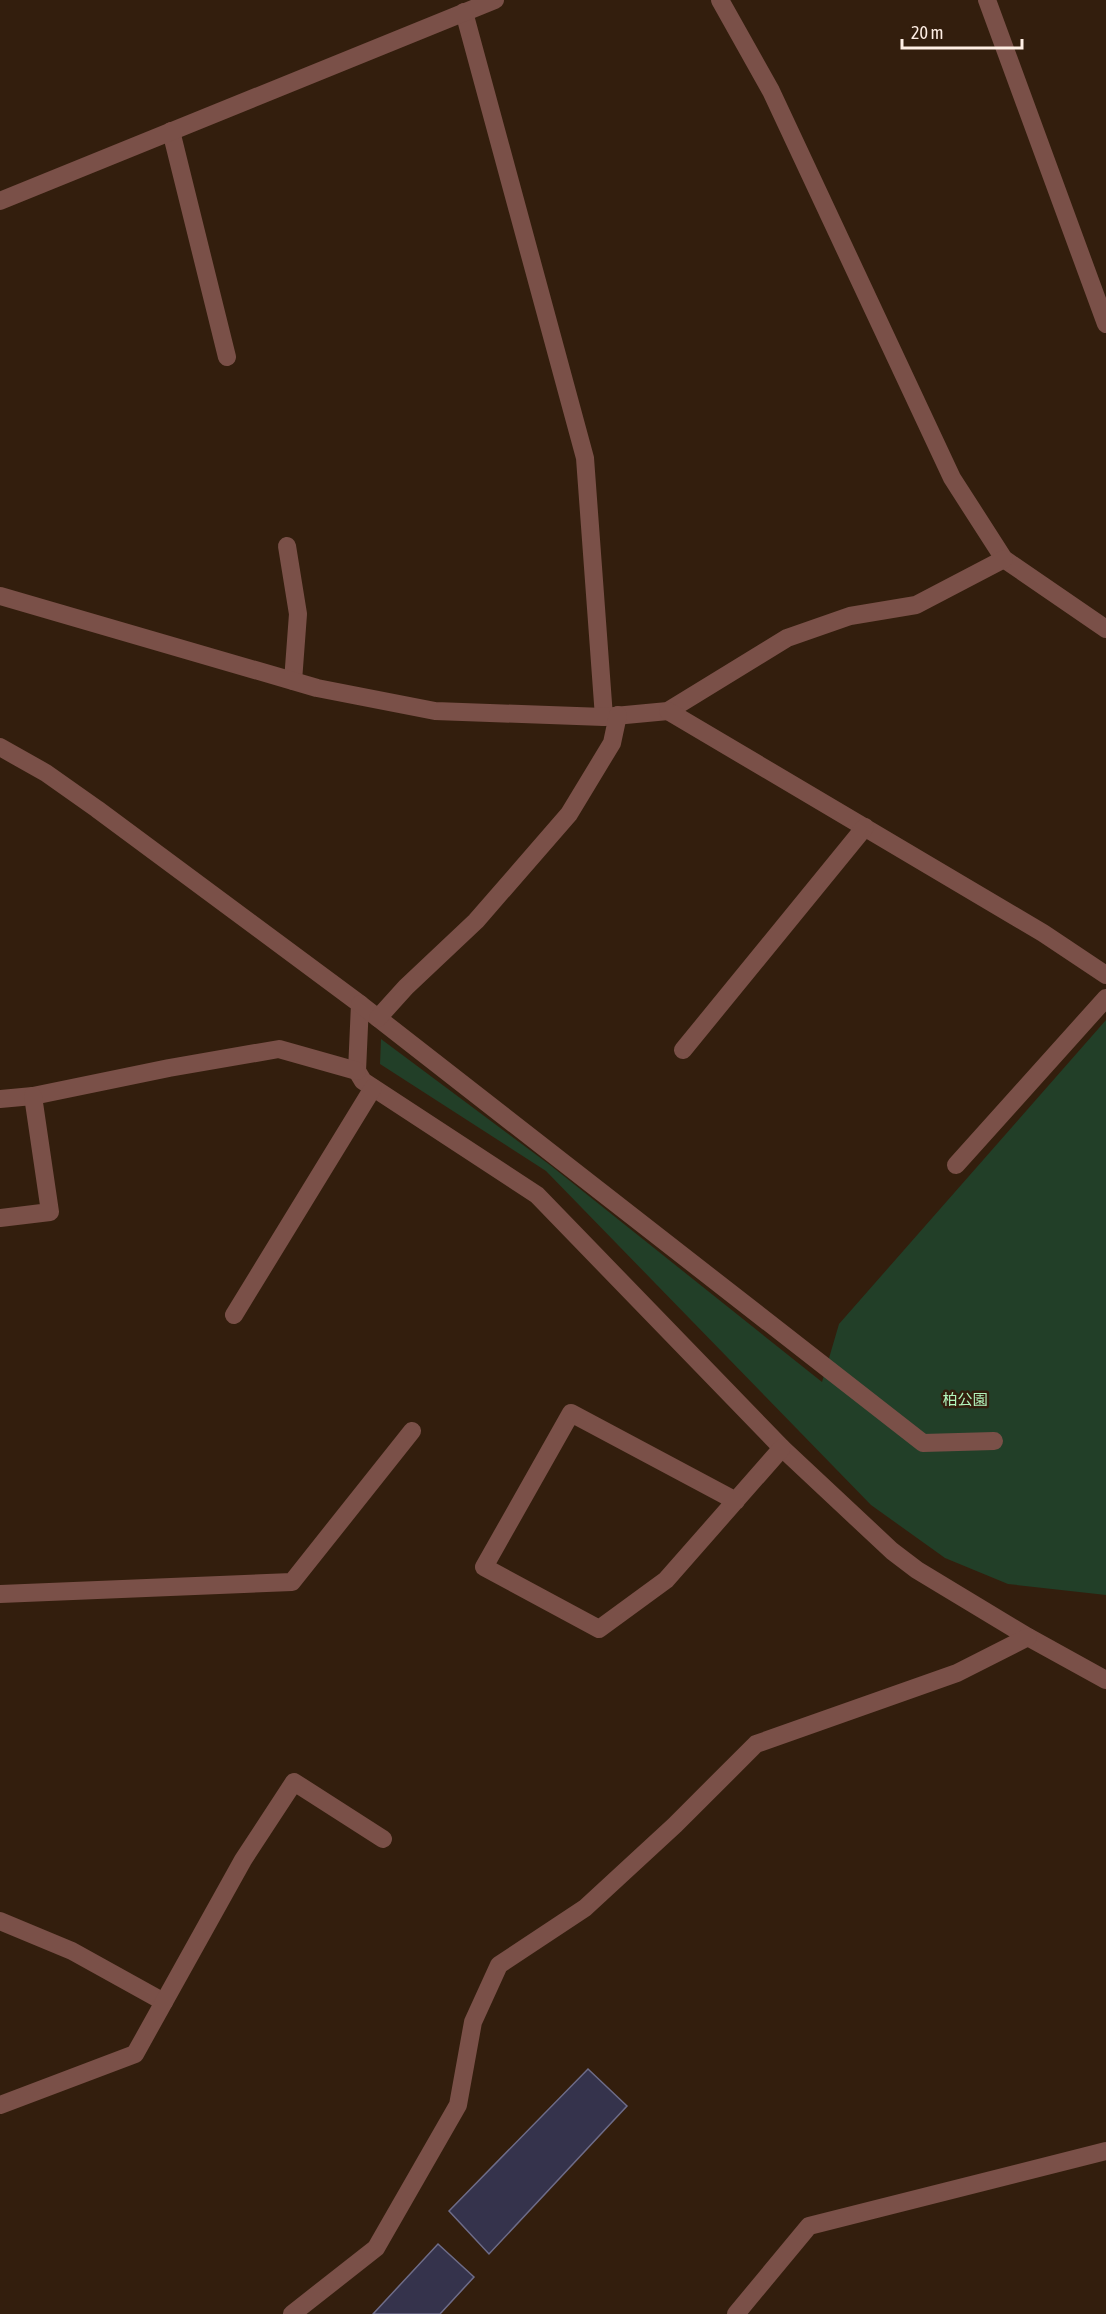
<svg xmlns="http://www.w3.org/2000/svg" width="1106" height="2314" font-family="'Asap Condensed','Noto Sans JP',sans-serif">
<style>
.green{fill:#223f28}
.building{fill:#35334c;stroke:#6e6c88;stroke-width:1.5}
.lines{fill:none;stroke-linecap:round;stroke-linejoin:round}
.minor{stroke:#7a5048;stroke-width:18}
.labels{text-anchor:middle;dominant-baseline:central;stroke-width:5;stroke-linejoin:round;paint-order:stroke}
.park-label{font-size:15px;fill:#b2f5bd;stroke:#331e0d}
</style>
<rect width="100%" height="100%" fill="#331e0d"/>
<polygon class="green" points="1106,1020 1106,1595 1008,1584 945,1558 871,1505 546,1171 380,1064 381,1039 550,1165 822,1382 839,1324"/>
<g class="building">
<polygon points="588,2069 627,2106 489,2254 449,2211"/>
<polygon points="438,2244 474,2277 440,2314 373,2314"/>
</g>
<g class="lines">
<g class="minor">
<polyline points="720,0 771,91 952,478 1004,559 1106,629"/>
<polyline points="987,0 1106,324"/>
<polyline points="464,12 585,458 604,717"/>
<polyline points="171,131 227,357"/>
<polyline points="0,201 495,0"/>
<polyline points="287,546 298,614 293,681"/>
<polyline points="0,596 317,688 435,711 604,717 668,711 787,638 850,616 916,605 1004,559"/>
<polyline points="668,711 1043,933 1106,975"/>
<polyline points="0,747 46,773 97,809 360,1004 357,1071 363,1081 537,1195 782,1448 892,1551 917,1570 1028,1637 1106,1680"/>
<polyline points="360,1004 923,1443 994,1441"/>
<polyline points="378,1018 406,987 476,921 569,814 612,743 618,715"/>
<polyline points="683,1050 865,827"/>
<polyline points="0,1099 33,1096 169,1068 279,1049 357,1071"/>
<polyline points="956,1165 1106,998"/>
<polyline points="0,1218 50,1212 33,1096"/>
<polyline points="234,1315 373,1088"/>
<polyline points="736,1501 571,1413 484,1567 599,1629 666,1580 782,1448"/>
<polyline points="0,1594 292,1582 412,1431"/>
<polyline points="0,1921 72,1951 164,2002"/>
<polyline points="0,2105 135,2054 243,1860 294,1782 383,1839"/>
<polyline points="292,2314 376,2248 458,2105 473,2022 499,1965 585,1908 675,1825 756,1744 957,1673 1028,1637"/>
<polyline points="736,2314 809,2226 1106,2151"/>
</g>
</g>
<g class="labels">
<g class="park-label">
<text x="965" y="1399">柏公園</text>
</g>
</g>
<path d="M902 39v9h120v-9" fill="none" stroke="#feeee4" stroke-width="3"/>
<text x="911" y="39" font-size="18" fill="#feeee4" stroke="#331e0d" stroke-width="4.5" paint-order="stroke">20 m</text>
</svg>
